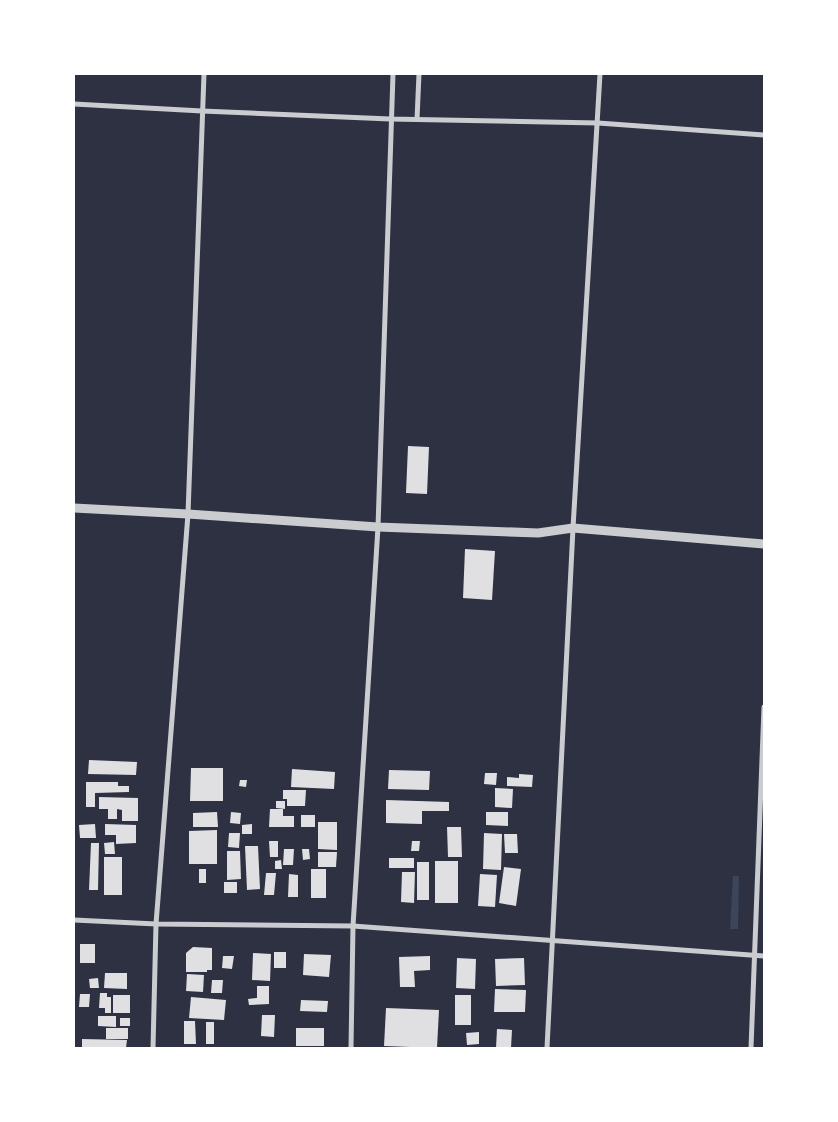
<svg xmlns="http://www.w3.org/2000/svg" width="838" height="1122" font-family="'Work Sans',sans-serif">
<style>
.green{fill:#3c4559}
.building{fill:#e0e0e3}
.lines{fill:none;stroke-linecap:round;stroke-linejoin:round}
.minor{stroke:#caccd0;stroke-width:5}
.tertiary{stroke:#caccd0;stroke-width:9}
</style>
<rect width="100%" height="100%" fill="#2d3142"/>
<polygon class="green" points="733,876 739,876 738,929 730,929"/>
<g class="building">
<polygon points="408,446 429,447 427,494 406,493"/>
<polygon points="465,549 495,551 492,600 463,598"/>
<polygon points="89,760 137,762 136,775 88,774"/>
<polygon points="191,768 223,768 223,801 190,801"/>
<polygon points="292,769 335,772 334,789 291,787"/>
<polygon points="389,770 430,771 429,790 388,789"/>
<polygon points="485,773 497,773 496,785 484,784"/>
<polygon points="519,774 533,775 532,787 507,786 507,777 519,778"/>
<polygon points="240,780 247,780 246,787 239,786"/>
<polygon points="86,782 118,782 118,786 129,786 129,792 95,793 95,807 86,807"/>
<polygon points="495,788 513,789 512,808 495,807"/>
<polygon points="283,790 306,790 305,806 287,806 287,799 283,799"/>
<polygon points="99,797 138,798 138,821 122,821 122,810 117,809 117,819 108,819 108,809 99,809"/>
<polygon points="386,800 449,802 449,811 422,811 422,824 386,823"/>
<polygon points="276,801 285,801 285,809 276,808"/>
<polygon points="270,809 283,809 283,816 294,816 294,827 269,827"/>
<polygon points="217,812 218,827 193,827 193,813"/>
<polygon points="231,812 241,813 240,824 230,823"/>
<polygon points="486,812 508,812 508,826 486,825"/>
<rect x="301" y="815" width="14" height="12"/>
<polygon points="318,822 337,822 337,850 318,849"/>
<polygon points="95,824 96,838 80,838 79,825"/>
<polygon points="105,824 136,825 136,843 116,844 116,835 105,835"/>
<polygon points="252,824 252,834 242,834 242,825"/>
<polygon points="447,827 461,827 462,857 448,857"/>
<polygon points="217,830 217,864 189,864 189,831"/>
<polygon points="229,833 240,833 239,848 228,847"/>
<polygon points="484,833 502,834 501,870 483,869"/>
<polygon points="504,834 517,834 518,853 505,853"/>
<polygon points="269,841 278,841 278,857 270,857"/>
<polygon points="412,841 420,841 419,851 411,851"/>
<polygon points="114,842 115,854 105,854 104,843"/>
<polygon points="91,843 99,843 98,890 89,890"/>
<polygon points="245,846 258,846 260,889 247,890"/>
<polygon points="284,849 294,849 293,865 283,865"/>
<polygon points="302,849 309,849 310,859 303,860"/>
<polygon points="227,851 240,851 241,879 227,880"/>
<polygon points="318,852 337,852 336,867 318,867"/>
<rect x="104" y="857" width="18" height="38"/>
<rect x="389" y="858" width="25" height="10"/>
<polygon points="281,860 282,869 275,869 275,861"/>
<rect x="435" y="861" width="23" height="42"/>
<rect x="417" y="862" width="12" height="38"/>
<polygon points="504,867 521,869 516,906 499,903"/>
<rect x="199" y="869" width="7" height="14"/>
<rect x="311" y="869" width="15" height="29"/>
<polygon points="402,872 415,872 414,903 401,902"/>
<polygon points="266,873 276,873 274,895 264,895"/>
<polygon points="289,874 298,875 298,897 288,897"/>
<polygon points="480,874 497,875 495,907 478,906"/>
<rect x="224" y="882" width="13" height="11"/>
<rect x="80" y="944" width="15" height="19"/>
<polygon points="193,947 212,948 212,970 207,970 207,972 186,972 186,953"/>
<rect x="274" y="952" width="12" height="16"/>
<polygon points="253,953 271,954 270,981 252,980"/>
<polygon points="304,954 331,955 329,977 303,975"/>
<polygon points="223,956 234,956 232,969 222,968"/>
<polygon points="430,956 430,970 414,971 415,987 400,987 399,957"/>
<polygon points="457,958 476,959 475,989 456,988"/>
<polygon points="524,958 525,985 496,986 495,959"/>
<polygon points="105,973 127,973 127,989 104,988"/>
<polygon points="187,974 204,975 203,992 186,991"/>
<polygon points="98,978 99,988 90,988 89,979"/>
<polygon points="212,980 223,980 222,993 211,993"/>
<polygon points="257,986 269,986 269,1004 249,1005 248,999 257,998"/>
<polygon points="495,989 526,990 525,1012 494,1012"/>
<polygon points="100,993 107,993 107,997 111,997 111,1013 105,1013 105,1008 99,1008"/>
<polygon points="80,994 90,994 89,1007 79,1007"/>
<rect x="113" y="995" width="17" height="18"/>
<rect x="455" y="995" width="16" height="30"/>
<polygon points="191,997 226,1000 224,1020 189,1018"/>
<polygon points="301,1000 328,1001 327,1012 300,1011"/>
<polygon points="386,1008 439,1010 437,1048 384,1046"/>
<polygon points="262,1015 275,1015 274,1037 261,1036"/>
<polygon points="98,1016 116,1016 116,1027 98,1026"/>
<rect x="120" y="1018" width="10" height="8"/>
<polygon points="184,1021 195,1021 196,1044 184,1044"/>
<rect x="206" y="1022" width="8" height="22"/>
<rect x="106" y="1028" width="22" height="11"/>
<rect x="296" y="1028" width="28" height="18"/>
<polygon points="497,1029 512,1030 511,1048 496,1048"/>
<polygon points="479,1032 479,1044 467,1045 466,1033"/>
<polygon points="82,1039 127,1040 126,1048 82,1048"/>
</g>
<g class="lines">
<g class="minor">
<polyline points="74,104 202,111 390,119 598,123 764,135"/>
<polyline points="417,119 419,74"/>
<polyline points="74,920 156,924 353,926 764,956"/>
<polyline points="153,1048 156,924 188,514 204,74"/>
<polyline points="351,1048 353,926 378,527 393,74"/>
<polyline points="547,1048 573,528 600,74"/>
<polyline points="751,1048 764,707"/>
</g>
<polyline class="tertiary" points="74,508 188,514 378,527 538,533 573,528 764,544"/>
</g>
<rect width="838" height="1122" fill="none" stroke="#ffffff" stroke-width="150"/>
</svg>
